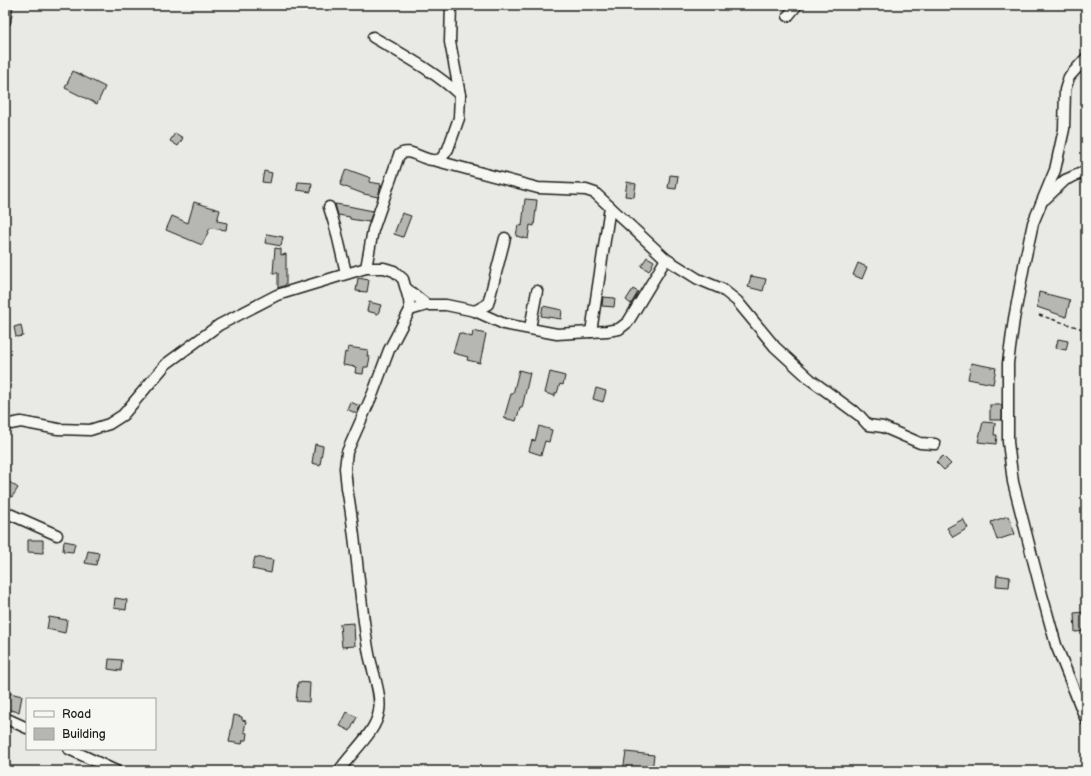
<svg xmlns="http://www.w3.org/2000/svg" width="1091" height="776" font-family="'Balsamiq Sans',sans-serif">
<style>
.building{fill:#b6b6b3;stroke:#1c1c1c}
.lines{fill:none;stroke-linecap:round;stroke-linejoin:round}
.minor-casing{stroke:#1c1c1c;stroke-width:13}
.path{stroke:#1c1c1c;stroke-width:1.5;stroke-dasharray:4 3;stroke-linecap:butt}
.minor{stroke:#f6f6f2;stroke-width:10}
</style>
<rect width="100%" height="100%" fill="#e9e9e5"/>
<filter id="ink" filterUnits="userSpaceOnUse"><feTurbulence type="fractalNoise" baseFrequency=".025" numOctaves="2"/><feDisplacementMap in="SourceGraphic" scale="8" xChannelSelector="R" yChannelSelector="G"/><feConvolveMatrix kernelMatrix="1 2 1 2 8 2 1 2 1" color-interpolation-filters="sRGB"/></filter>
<g filter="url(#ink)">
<g class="building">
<polygon points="73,71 105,87 97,104 65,88"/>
<polygon points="175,133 183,138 178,146 170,141"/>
<polygon points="346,169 371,178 369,182 381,184 378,197 364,194 340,185"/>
<polygon points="264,171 272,173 270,183 262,182"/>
<polygon points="670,175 678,176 676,189 668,188"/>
<polygon points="298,182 312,183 311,192 297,190"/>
<polygon points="627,182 636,184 634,197 625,196"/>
<polygon points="525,199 537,200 534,226 530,225 528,239 516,236 518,225 522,226"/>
<polygon points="194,202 220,210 217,221 227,223 226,230 210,228 202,245 166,230 172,216 188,223"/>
<polygon points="335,204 348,206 373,211 369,222 350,219 350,217 338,215"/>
<polygon points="402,213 411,216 403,237 394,234"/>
<polygon points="267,234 283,237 281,246 265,243"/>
<polygon points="275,248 281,249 281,255 286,254 286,285 278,288 278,273 273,273"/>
<polygon points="647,257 654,261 649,271 641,266"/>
<polygon points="858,263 867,267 862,279 853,275"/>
<polygon points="751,276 766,279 763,291 748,287"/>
<polygon points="358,278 369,280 367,292 356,291"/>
<polygon points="633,289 638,292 631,304 626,300"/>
<polygon points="1039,292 1070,300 1066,317 1037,307"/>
<polygon points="603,297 615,298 614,307 602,306"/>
<polygon points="369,302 381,305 378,314 367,311"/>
<polygon points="543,306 562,310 561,319 541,316"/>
<polygon points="21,325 23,336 16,337 14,327"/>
<polygon points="473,331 486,334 480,363 467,360 468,357 453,353 459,333 472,337"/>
<polygon points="1058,339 1068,341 1066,350 1056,348"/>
<polygon points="348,347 368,350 367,356 370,357 368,367 364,367 363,374 355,373 356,367 343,365 345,352 347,353"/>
<polygon points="971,363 996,368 993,384 968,379"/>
<polygon points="519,370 530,373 522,408 520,408 516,421 504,418 511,394 513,394"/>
<polygon points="550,372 565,376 563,385 560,384 557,393 555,393 555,396 545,393"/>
<polygon points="596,388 606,391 603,402 593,399"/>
<polygon points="350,402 360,406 357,414 347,409"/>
<rect x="990" y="405" width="12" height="15"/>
<polygon points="983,422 995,423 994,435 997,435 996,444 978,442"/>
<polygon points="539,426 552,430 549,442 545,441 541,455 529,451 532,440 535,441"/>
<polygon points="315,444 323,446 320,465 312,463"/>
<polygon points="943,456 951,464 944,470 936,462"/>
<polygon points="8,481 18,488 12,497 5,492 5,485"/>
<polygon points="1008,516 1015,534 997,540 991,522"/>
<polygon points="963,519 968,528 953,537 947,528"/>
<polygon points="28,540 43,540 43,553 28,552"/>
<polygon points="64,541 75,543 73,552 63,551"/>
<polygon points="88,551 99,553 96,565 85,563"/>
<polygon points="255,557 273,560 271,573 252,569"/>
<polygon points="997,575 1010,577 1009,587 996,586"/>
<polygon points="115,598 127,600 126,610 114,608"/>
<polygon points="1086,612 1086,631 1075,632 1074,613"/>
<polygon points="49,617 67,620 65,633 47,629"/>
<polygon points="354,623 355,646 342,647 340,624"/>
<polygon points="109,659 122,660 121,671 108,669"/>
<polygon points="298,682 310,683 309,702 296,701"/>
<polygon points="10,693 22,696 19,712 6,709"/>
<polygon points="347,712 357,717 350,731 340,726"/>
<polygon points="234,715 242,717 242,720 246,721 244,732 247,733 246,740 243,740 242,744 229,742"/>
<polygon points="626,752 654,755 652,771 623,771"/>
</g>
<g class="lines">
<defs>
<g id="minor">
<polyline points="788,16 797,5"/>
<polyline points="5,21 7,5"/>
<path d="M373,37C403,55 434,71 460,95"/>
<polyline points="1086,58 1069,77 1065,90 1064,129 1055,170 1033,223 1025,260 1014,319 1008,363 1008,442 1013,482 1041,591 1056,645 1086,720"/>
<polyline points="437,161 538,188 586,190 595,193 666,259 698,279 722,289 737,301 775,347 811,380 860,416 868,425 883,427 920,443 935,444"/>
<polyline points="1045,199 1065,180 1086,171"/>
<polyline points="329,207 336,230 346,273"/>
<path d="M366,268L373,230L399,155C410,145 425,165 441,159L448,149L459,118L460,95L450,42L451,5"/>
<polyline points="407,289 427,305"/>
<polyline points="410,310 427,305 446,305 475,311 504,324 557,334 607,331 619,329 628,322 666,259"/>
<polyline points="475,311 488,304 505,238"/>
<polyline points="530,328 537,291"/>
<polyline points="591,332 610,207"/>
<path d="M5,425L21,422L58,429L90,430L109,424L123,415L166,364L219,325L277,295L366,268H384L394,271L403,279L409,300L410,310L389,350L373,393L347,452L345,468L347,488C357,543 359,599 369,654C372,670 382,695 379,711C376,733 351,752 339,771"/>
<polyline points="5,512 57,535"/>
<polyline points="5,718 27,728"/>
<polyline points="69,749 116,771"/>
</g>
</defs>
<use href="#minor" class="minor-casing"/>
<polyline class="path" points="1039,315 1086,330"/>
<use href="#minor" class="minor"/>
</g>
</g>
<rect width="1091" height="776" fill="none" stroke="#f6f6f2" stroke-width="20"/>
<rect x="10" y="10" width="1071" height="756" fill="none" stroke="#1c1c1c" stroke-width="1.5" filter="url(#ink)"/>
<rect x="26" y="698" width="130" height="52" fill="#f6f6f2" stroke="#9f9f9c"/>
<rect x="34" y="711" width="20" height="6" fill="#f6f6f2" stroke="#9f9f9c"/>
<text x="62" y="718" font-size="12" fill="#1c1c1c">Road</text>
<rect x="34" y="728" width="20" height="12" fill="#b6b6b3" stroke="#9f9f9c"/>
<text x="62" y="738" font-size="12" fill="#1c1c1c">Building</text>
</svg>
